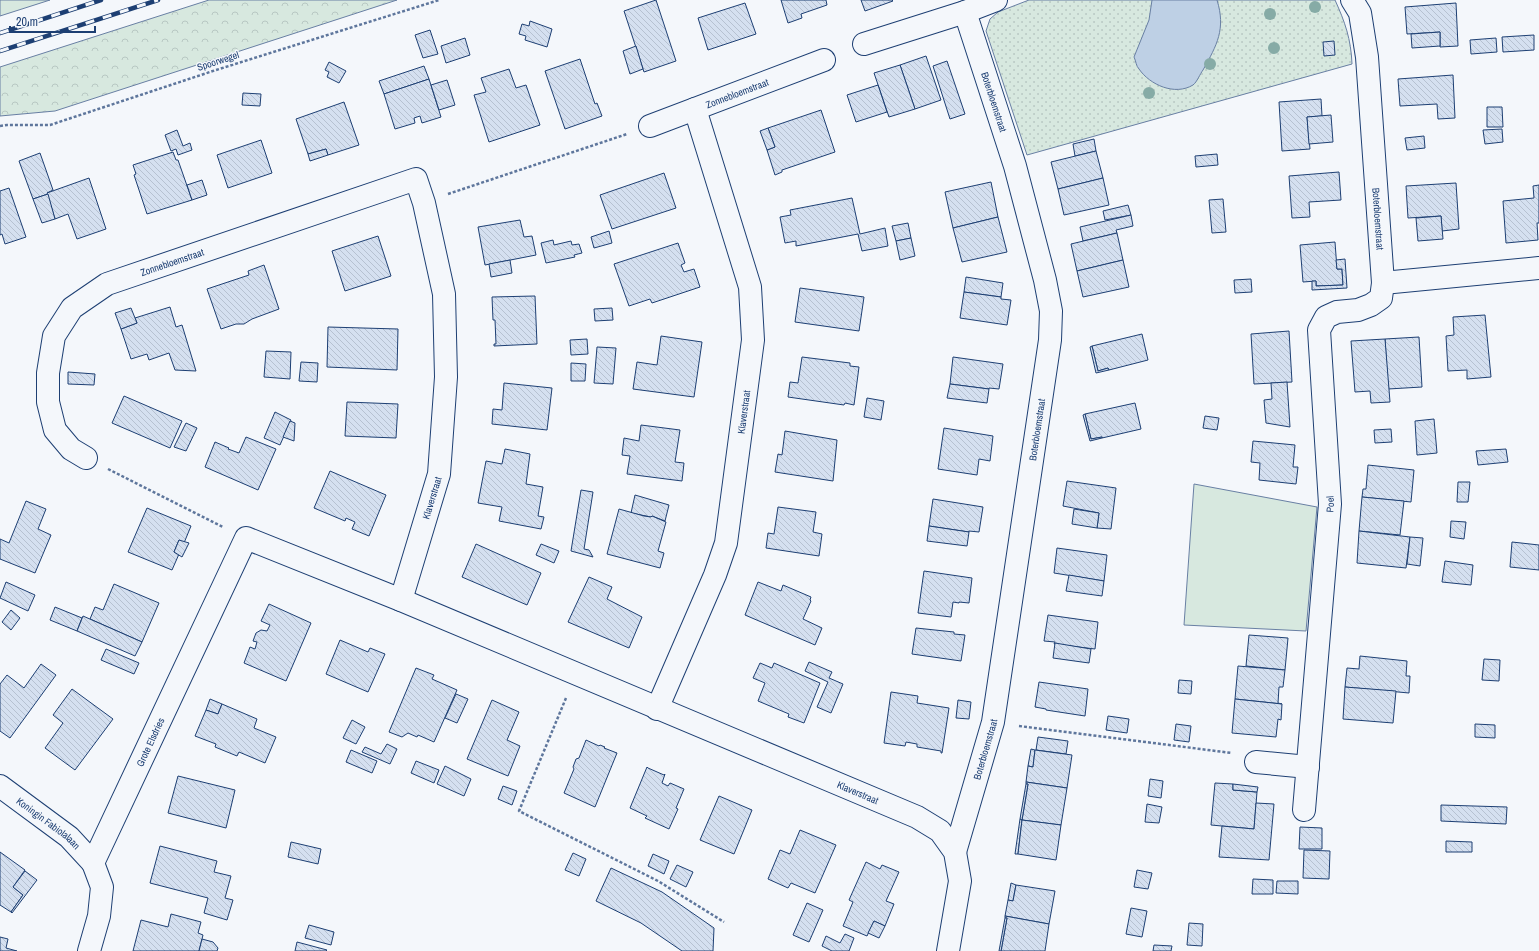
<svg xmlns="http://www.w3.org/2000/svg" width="1539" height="951" font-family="'Archivo Narrow',sans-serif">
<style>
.grass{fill:#d7e8df;stroke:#687fa3}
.forest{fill:url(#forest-crowns);stroke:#687fa3}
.park{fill:url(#park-dots);stroke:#687fa3}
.water{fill:#bed0e5;stroke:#687fa3}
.building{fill:url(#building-back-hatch);stroke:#1d3f73}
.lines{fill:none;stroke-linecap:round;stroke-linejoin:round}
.street-casing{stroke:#1d3f73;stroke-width:24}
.path{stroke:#5e769c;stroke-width:2.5;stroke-dasharray:3 2;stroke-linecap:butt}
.street{stroke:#f4f7fb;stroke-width:22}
.rail-casing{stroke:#1d3f73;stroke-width:4.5}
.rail{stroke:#f4f7fb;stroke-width:3;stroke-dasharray:9;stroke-linecap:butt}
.tree{fill:#86aba6}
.labels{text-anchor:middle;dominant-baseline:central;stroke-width:3;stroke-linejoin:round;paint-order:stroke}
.street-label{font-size:10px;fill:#1d3f73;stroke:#f4f7fb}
</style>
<defs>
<pattern id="forest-crowns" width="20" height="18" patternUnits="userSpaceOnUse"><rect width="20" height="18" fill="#d7e8df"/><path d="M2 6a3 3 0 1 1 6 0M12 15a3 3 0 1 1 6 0" fill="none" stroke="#b8c8c3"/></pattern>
<pattern id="park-dots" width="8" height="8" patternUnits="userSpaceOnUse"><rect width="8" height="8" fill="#d7e8df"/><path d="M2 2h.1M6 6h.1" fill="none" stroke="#b8c8c3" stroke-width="1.8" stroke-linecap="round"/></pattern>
<pattern id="building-back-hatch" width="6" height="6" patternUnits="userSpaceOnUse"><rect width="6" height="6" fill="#d5e0f0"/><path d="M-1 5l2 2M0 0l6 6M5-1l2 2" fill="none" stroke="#b6c1d1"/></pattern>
</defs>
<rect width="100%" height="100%" fill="#f4f7fb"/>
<g class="grass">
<polygon points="0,0 50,0 0,16"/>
<polygon points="1194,484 1317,507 1306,631 1184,625"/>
</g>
<polygon class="forest" points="209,0 397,0 55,111 0,116 0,67"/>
<path class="park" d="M1029,0H1335C1345,22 1351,39 1352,64L1027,155L986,31L990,19L998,12Z"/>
<path class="water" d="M1152,0H1217C1226,29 1217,45 1203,70C1200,74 1197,82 1193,85C1175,96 1150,85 1139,69C1136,66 1136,61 1134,57L1149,20Z"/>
<g class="building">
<polygon points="656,0 676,61 644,72 624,11"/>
<polygon points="781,0 826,0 827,5 801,14 802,18 788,23"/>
<polygon points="861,0 892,0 893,1 865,11"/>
<polygon points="745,3 756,34 708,50 698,18"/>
<polygon points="1456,3 1458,46 1440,47 1440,32 1407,34 1405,7"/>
<polygon points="530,21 552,29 547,47 525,40 526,36 519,34 522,24 529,26"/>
<polygon points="430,30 438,54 423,58 415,35"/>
<polygon points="1440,32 1440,46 1412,48 1411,34"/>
<polygon points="1534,35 1534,50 1503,52 1502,37"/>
<polygon points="465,38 470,55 446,63 441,46"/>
<polygon points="1496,38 1497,52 1471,54 1470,40"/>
<polygon points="1334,41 1335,55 1324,56 1323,42"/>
<polygon points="636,46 643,69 630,74 623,51"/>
<polygon points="926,56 941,100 915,109 900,65"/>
<polygon points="580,59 595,104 597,103 602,116 565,129 545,71"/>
<polygon points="947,61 965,114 950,119 933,66"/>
<polygon points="329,62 346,71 339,83 327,77 329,72 325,70"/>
<polygon points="900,65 915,109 889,117 874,73"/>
<polygon points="424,66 429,79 384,94 379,81"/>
<polygon points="509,69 516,88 526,85 540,125 489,142 474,95 486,92 481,78"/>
<polygon points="1453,75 1455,118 1438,119 1437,104 1400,106 1398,79"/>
<polygon points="429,79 441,117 422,123 420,116 414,118 415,123 395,129 384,94"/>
<polygon points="447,80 455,105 439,110 431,85"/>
<polygon points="878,85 887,112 856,122 847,95"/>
<polygon points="243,93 261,94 260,106 242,105"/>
<polygon points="1321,99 1322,116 1307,117 1310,149 1282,151 1279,102"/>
<polygon points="344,102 359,145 328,155 326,149 308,154 296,119"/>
<polygon points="1487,107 1502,107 1503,127 1487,127"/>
<polygon points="821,110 835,152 782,170 782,172 775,175 767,150 775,147 768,128"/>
<polygon points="1331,115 1333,142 1309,144 1307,117"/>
<polygon points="768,128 775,147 767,150 760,131"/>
<polygon points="1502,129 1503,142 1485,144 1483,130"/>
<polygon points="177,130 183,146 190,143 192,150 178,155 176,149 171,151 165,135"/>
<polygon points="1424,136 1425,148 1407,150 1405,138"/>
<polygon points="1094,139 1096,151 1075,156 1073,144"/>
<polygon points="261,140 272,173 228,188 217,155"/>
<polygon points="326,149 328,155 310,161 308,154"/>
<polygon points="1096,151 1103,178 1058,189 1051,162"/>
<polygon points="173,152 176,160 178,160 192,200 147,214 134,175 136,174 133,165"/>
<polygon points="40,153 53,190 47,193 48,194 33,199 19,161"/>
<polygon points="1217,154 1218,165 1196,167 1195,156"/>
<polygon points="1339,172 1341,200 1309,202 1310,217 1292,218 1289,176"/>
<polygon points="664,173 676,208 612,229 600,195"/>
<polygon points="89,178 106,229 77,239 68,214 55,219 47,193"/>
<polygon points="1103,178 1109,205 1064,215 1058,189"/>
<polygon points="202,180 207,195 192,200 187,185"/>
<polygon points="991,182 998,217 953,228 945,192"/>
<polygon points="1456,183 1459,229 1442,231 1441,216 1408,218 1406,186"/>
<polygon points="1539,185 1539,223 1537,223 1538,240 1506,243 1503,201 1534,198 1533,186"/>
<polygon points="9,188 26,237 5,244 2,234 0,235 0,191"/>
<polygon points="48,194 55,219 42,223 33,199"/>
<polygon points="852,198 860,234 885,228 888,246 862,251 858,234 796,246 796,241 785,243 780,217 791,215 790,210"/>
<polygon points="1223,199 1226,232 1212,233 1209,200"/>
<polygon points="1128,205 1131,215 1105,220 1103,211"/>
<polygon points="1131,215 1133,226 1116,230 1117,233 1083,241 1080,227"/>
<polygon points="1441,216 1443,239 1418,241 1416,218"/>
<polygon points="998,217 1007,252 962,262 953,228"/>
<polygon points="520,220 524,237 532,236 536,255 485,265 478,227"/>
<polygon points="908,223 911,238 896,241 892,226"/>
<polygon points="609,231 612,243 594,248 591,237"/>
<polygon points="1117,233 1123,260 1077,271 1071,244"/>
<polygon points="378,236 391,276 345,291 332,251"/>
<polygon points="911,238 915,256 900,260 896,241"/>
<polygon points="553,240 554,245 571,241 572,245 579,244 582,253 574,255 575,257 546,263 541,243"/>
<polygon points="1335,242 1337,269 1342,269 1343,285 1316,286 1316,281 1303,282 1300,245"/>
<polygon points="678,243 685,263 681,265 684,272 694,269 700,287 652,303 650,299 629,306 614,264"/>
<polygon points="1345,259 1347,288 1312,290 1312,281 1316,281 1316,286 1343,285 1342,269 1337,269 1336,260"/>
<polygon points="510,260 512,273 491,277 489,264"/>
<polygon points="1123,260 1129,287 1083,297 1077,271"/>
<polygon points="264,265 279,309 252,319 244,324 236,324 221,329 207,289 249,275 248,271"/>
<polygon points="966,277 1003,283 1001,297 964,292"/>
<polygon points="1251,279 1252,292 1235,293 1234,280"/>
<polygon points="800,288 864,297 859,331 795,322"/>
<polygon points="964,292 1001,297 1001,299 1011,300 1007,325 960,318"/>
<polygon points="535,296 537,344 494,346 494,344 496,344 495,320 493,320 492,297"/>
<polygon points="170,307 176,327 182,325 196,371 175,370 169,353 149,360 147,354 131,359 121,329 137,323 135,318"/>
<polygon points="131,308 137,323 121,329 115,313"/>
<polygon points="612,308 613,320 595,321 594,309"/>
<polygon points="1485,315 1491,377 1467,379 1467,370 1448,371 1446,336 1454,335 1453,317"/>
<polygon points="328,327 398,329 397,370 327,367"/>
<polygon points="1289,331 1292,382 1254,384 1251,334"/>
<polygon points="1142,334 1148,360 1109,370 1108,368 1098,371 1092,346"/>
<polygon points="661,336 702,342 694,397 633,389 637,362 657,365"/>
<polygon points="1419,337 1422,387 1388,389 1385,339"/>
<polygon points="587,339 588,354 571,355 570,340"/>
<polygon points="1385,339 1390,402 1371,403 1370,391 1355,392 1351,341"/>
<polygon points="1092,346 1098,371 1108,368 1109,370 1096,373 1090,347"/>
<polygon points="597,347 616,348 613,384 594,383"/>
<polygon points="266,351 291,352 290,379 264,377"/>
<polygon points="802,357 850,363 850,366 859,367 854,405 845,403 844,405 788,397 790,382 798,383"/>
<polygon points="953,357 1003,364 999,389 989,388 989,389 950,384"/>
<polygon points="301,362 318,363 317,382 299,381"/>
<polygon points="571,363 586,364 585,381 571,381"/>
<polygon points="68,372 95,374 94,385 68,384"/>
<polygon points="1287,382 1290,427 1266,423 1264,400 1272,399 1271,383"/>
<polygon points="504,383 552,388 547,430 492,424 493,409 502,410"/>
<polygon points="950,384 989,389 987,403 947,398"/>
<polygon points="124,396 182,421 170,448 112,423"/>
<polygon points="867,398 884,401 881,420 864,417"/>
<polygon points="347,402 398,404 396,438 345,436"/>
<polygon points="1135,403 1141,429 1102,438 1102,437 1091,439 1085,414"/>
<polygon points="275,412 291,420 280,445 264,438"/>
<polygon points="1085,414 1091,439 1102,437 1102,438 1090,441 1083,415"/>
<polygon points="1205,416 1219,418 1217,430 1203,428"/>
<polygon points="1434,419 1437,453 1417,455 1415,421"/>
<polygon points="290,421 295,423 294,441 283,437"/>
<polygon points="186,423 197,428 186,451 174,447"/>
<polygon points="641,425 680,430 675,462 684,463 682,481 627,474 630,456 622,455 624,438 639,441"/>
<polygon points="944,428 993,436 990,461 979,459 977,475 938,469"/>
<polygon points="1391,429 1392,442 1375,443 1374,430"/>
<polygon points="785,431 837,440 833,481 775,472 778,454 782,455"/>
<polygon points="246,437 276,449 258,490 205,467 215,442 229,448 228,449 239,453"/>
<polygon points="1253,441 1295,445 1293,467 1298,467 1296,484 1259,480 1260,463 1251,462"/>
<polygon points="505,449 530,454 526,484 543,487 538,516 544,517 541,529 499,521 502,507 478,503 486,461 502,464"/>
<polygon points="1506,449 1508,462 1478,465 1476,451"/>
<polygon points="1368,465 1414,470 1411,502 1362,497 1363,489 1366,489"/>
<polygon points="330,471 386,495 369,536 352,529 355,522 346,518 345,521 314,508"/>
<polygon points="1067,481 1116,488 1111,529 1097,528 1099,513 1063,506"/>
<polygon points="1458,482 1470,482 1468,502 1457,502"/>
<polygon points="581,490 593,492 584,549 589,550 593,557 571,551"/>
<polygon points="635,495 669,505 665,521 652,516 651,517 631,513"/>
<polygon points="1362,497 1404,501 1400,535 1359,531"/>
<polygon points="933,499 983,507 979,532 969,531 969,532 929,526"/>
<polygon points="26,501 46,509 38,529 51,535 35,573 0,559 0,539 9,543"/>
<polygon points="778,507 816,512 813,532 822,534 819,556 766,548 768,533 774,534"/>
<polygon points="147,508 191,526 184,543 179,540 174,552 179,554 172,570 128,552"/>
<polygon points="619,509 644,516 651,517 652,516 666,522 658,551 664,553 660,568 607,554"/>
<polygon points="1074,509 1099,513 1097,528 1072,524"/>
<polygon points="1451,521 1466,522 1464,539 1450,537"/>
<polygon points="929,526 969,532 967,546 927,541"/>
<polygon points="1359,531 1410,537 1406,568 1357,563"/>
<polygon points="1410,537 1423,538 1420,566 1407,564"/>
<polygon points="179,540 189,543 182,557 174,552"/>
<polygon points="1512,542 1539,545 1539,570 1510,567"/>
<polygon points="476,544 541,573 527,605 462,577"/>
<polygon points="541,544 559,551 554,563 536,555"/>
<polygon points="1057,548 1107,555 1104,581 1054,573"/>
<polygon points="1445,561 1473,565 1471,585 1442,582"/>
<polygon points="924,571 972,578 969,603 959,602 959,603 953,602 951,617 918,613"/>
<polygon points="1069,575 1104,581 1102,596 1066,591"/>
<polygon points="589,577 612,587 607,599 642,617 629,648 568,622"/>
<polygon points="6,582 35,595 28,611 0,598"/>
<polygon points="758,582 781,591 783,585 811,597 810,600 811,601 803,619 822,628 815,645 745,615"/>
<polygon points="114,584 159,603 142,642 90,619 95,607 103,610"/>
<polygon points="269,604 311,623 286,681 244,663 250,647 255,649 257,642 253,641 256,633 261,630 267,631 270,625 261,621"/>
<polygon points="55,607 82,618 77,631 50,620"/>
<polygon points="11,610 20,618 11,630 2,622"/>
<polygon points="1048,615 1098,622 1095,649 1054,644 1055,642 1044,641"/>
<polygon points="83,616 142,642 135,656 77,631"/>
<polygon points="916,628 954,632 954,634 965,635 961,661 912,654"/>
<polygon points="1249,635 1288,638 1285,670 1246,666"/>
<polygon points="340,640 368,652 370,648 385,654 368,692 326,674"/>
<polygon points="1055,643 1091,649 1089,663 1053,658"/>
<polygon points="106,649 139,663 134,674 101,660"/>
<polygon points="1360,656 1407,661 1406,676 1410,676 1409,693 1345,687 1347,668 1359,669"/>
<polygon points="1484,659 1500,660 1499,681 1482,680"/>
<polygon points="809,662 832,672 829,678 843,684 831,713 817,707 828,682 805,671"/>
<polygon points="760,663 772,668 774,663 820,683 804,723 788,717 789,714 758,701 765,683 753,678"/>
<polygon points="41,664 56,675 10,738 0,731 0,684 7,675 24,688"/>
<polygon points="1238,666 1285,670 1283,687 1279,687 1278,703 1282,704 1235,699"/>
<polygon points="416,668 434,675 432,679 457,690 434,742 418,735 417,737 408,733 402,737 389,732"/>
<polygon points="1179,680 1192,681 1191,694 1178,693"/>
<polygon points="1039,682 1088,689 1085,716 1046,710 1046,709 1035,707"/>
<polygon points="1345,687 1396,691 1393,723 1343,719"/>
<polygon points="72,689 113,719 75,770 45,748 63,723 53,715"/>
<polygon points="891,692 918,696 917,703 949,708 942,753 941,753 941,751 917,747 917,744 906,742 905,746 884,743"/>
<polygon points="456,694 468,699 457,723 445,718"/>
<polygon points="210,699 222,704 218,714 206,710"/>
<polygon points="1235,699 1282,704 1281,720 1278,719 1276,737 1232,733"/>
<polygon points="492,700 519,712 507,740 520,746 508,776 467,759"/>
<polygon points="958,700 971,702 969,719 956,718"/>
<polygon points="222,704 257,719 254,728 276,737 265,763 239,752 237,756 215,747 216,744 195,736 206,710 218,714"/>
<polygon points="1108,716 1129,719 1127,733 1106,730"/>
<polygon points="352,720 365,727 356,744 343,738"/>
<polygon points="1176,724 1191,726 1189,742 1174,740"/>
<polygon points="1475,724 1495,725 1495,738 1475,737"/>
<polygon points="1038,737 1068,741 1066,754 1036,750"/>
<polygon points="586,740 599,746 600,745 605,747 604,748 617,753 595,807 564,793 574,769 573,767 576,759 579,758"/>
<polygon points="387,744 397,749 390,764 362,752 365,747 381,754"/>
<polygon points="1031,749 1035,750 1033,767 1028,766"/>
<polygon points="351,750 377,761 372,773 346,762"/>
<polygon points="1035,750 1072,755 1067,788 1026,782 1028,766 1033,767"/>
<polygon points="416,761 439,770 434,783 411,773"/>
<polygon points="445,766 471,779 464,796 437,784"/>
<polygon points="647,767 648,768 664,775 665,774 662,783 668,786 670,783 684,789 676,808 678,809 669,829 645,818 647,816 630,808"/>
<polygon points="178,776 235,790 226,828 168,813"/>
<polygon points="1150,779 1163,781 1161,798 1148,796"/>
<polygon points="1026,782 1067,788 1061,825 1022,820 1028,784 1026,784"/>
<polygon points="1215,783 1233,784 1233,790 1257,792 1254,829 1211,825"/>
<polygon points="1026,784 1028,784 1022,820 1020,819"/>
<polygon points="1233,784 1258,787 1257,792 1233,790"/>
<polygon points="503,786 517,791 512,805 498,799"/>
<polygon points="719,796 752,810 734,854 700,840"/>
<polygon points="1256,803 1274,804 1269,860 1219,857 1222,826 1254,829"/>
<polygon points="1147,804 1162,807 1159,823 1145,822"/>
<polygon points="1441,805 1507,807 1506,824 1441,821"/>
<polygon points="1020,819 1022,820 1018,854 1015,854"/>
<polygon points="1022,820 1061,825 1056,860 1018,854"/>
<polygon points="1300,827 1322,828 1322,849 1299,849"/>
<polygon points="800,830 836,845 815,893 791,883 788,888 768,879 780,850 790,854"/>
<polygon points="1446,841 1472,842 1472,852 1446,852"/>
<polygon points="291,842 321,849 318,864 288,857"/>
<polygon points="160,846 217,861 214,872 231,876 225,898 233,900 227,920 204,913 208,898 150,883"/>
<polygon points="1304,850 1330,851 1329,879 1303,878"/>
<polygon points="0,852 25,870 13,887 23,895 11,912 0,905"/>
<polygon points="573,853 586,859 579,876 565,870"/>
<polygon points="653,854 669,861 664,874 648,866"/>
<polygon points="866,862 880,869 882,865 899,872 886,901 894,904 885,926 874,921 867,936 843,926 853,902 849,900"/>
<polygon points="677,865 693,872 686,887 670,879"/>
<polygon points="611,868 662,892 714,928 713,951 682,951 641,923 596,901"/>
<polygon points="1137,870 1152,873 1148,889 1134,887"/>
<polygon points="25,871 37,880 12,913 11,912 23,895 13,887"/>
<polygon points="1253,879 1273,880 1273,894 1252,894"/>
<polygon points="1277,881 1298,881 1298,894 1276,893"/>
<polygon points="1011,883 1016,885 1013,901 1008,900"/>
<polygon points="1016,885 1055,891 1049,924 1005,916 1008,900 1013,901"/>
<polygon points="807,903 823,910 809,942 793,935"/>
<polygon points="1131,908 1147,911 1142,937 1126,934"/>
<polygon points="171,914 201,922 198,933 203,935 199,951 133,951 141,920 168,927"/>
<polygon points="1005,916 1049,924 1045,951 1001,951 1007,918 1005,918"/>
<polygon points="1005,918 1007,918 1001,951 999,951"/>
<polygon points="874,921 885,926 879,938 868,933"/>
<polygon points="1189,923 1203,924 1202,946 1187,945"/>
<polygon points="309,925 334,932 331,945 305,938"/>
<polygon points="845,934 854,938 849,951 832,951 822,946 826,936 840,943"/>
<polygon points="0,937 8,939 6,948 17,951 0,951"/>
<polygon points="202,939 213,942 218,948 217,951 199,951"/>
<polygon points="297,942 327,950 326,951 295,951"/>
<polygon points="1154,945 1172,946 1171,951 1153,951"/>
</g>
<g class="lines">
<defs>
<g id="street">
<path id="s1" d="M1352,0L1360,13L1367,57L1383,283L1539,268"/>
<polyline points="864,44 965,12"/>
<path id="s2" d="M650,126L824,60"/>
<path id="s3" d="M86,458L71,449L55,430L48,402V373L54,336L72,308L107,284L416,179L424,203L444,294L446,377L439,474L401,600"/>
<path id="s4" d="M657,709L715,575L726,543L753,340L750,287L695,109"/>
<polyline points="1256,762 1308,767"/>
<path id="s5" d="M0,786L69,837L93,863"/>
<path id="s6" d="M1304,810L1330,504L1319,330L1326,317L1337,312L1358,310L1371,305L1381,298L1383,283"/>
<path id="s7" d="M955,852L993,722L1050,340L1051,311L1045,280L1015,166L965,12L996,0"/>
<path id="s8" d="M89,951L99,916L102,887L93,863L246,538L401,600L917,817L940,831L955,852L960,881L948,951"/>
</g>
</defs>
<use href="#street" class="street-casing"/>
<g class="path">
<polyline points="0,126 7,125 50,125 216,70 439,0"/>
<polyline points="448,194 627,134"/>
<polyline points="108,469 223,527"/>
<polyline points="566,698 519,811 658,881 724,922"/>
<polyline points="1019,726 1232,753"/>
</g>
<use href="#street" class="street"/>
<defs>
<g id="rail">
<polyline points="0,33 101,0"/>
<polyline points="0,51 158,0"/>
</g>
</defs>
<use href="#rail" class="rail-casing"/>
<use href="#rail" class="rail"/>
</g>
<g class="tree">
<circle cx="1315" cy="7" r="6"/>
<circle cx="1270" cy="14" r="6"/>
<circle cx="1274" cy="48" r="6"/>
<circle cx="1210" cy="64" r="6"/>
<circle cx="1149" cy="93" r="6"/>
</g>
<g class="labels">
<g class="street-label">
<text transform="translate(218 61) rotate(-18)">Spoorwegel</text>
<text stroke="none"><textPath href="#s2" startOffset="93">Zonnebloemstraat</textPath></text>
<text transform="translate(994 102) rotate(72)">Boterbloemstraat</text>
<text stroke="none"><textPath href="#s1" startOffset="222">Boterbloemstraat</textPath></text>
<text stroke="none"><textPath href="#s3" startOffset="282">Zonnebloemstraat</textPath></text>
<text stroke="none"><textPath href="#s4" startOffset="312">Klaverstraat</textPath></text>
<text stroke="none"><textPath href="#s7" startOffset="431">Boterbloemstraat</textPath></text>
<text transform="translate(432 498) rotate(-73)">Klaverstraat</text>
<text stroke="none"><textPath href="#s6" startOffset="307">Poel</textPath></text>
<text stroke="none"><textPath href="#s8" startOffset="225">Grote Elsdries</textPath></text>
<text stroke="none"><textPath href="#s7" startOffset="107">Boterbloemstraat</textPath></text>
<text stroke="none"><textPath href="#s8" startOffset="1113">Klaverstraat</textPath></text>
<text stroke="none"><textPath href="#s5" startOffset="61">Koningin Fabiolalaan</textPath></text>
</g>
</g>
<path d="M10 26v6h85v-6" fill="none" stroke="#1d3f73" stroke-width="2"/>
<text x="16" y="26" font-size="12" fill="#1d3f73" stroke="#f4f7fb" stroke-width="3" paint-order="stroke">20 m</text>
</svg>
